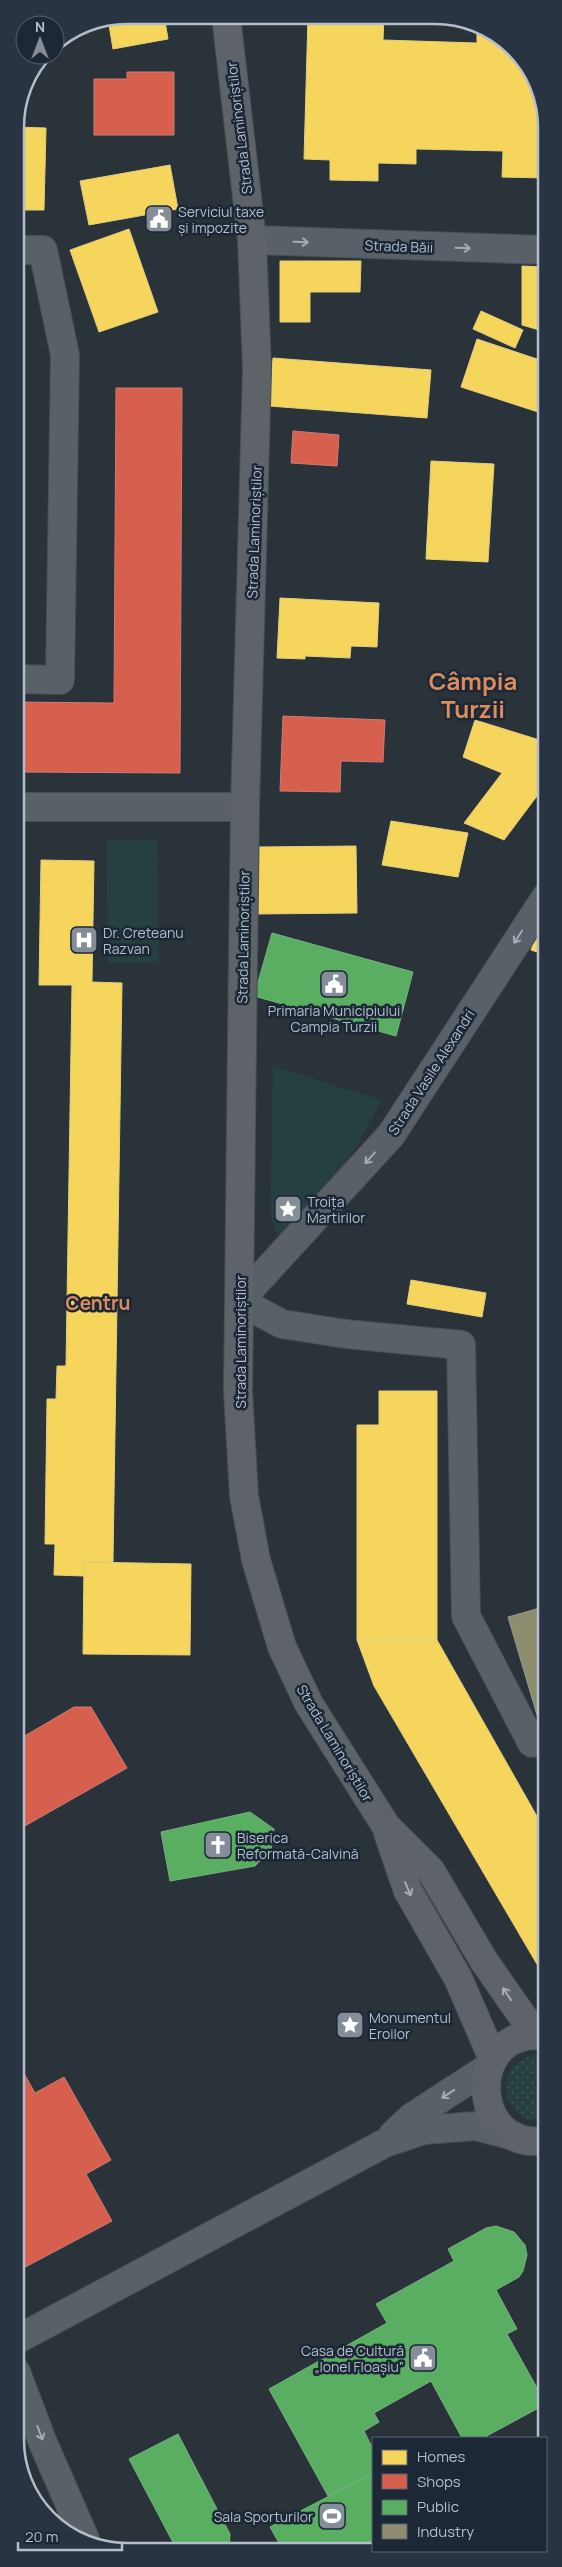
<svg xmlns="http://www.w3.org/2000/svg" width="562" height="2567" font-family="Manrope,sans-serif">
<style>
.grass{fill:url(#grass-dots)}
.park{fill:#263f41}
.homes{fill:#f6d55c;stroke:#e2ce7d}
.shops{fill:#d6604d;stroke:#cc7c73}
.public{fill:#5aae61;stroke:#75b381}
.industry{fill:#8c8c6e;stroke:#989b8a}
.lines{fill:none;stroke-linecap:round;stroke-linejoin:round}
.minor-casing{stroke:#484e54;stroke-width:30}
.major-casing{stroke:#484e57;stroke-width:30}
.minor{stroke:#5a6068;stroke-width:28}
.major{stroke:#5d6369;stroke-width:28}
.oneway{stroke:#a2abb7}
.oneway2{stroke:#a3acb7}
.labels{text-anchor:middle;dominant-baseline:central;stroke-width:5;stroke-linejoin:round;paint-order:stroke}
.street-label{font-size:14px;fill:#b4becb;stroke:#1c2836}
.poi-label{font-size:14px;fill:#b4becb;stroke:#1c2836;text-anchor:start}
.district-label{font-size:19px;font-weight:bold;fill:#dd8c5d;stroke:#1c2836}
.town-label{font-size:24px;font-weight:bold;fill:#dd8c5d;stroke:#1c2836}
.rim{fill:none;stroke:#b4becb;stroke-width:2.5}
</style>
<defs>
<pattern id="grass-dots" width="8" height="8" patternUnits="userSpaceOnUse" patternTransform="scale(1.25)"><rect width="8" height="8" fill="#263f41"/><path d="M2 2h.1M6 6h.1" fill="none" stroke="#43595b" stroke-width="1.8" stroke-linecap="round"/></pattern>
</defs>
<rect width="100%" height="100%" fill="#2a323a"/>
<path class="grass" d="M541,2054L547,2055V2119C502,2131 487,2059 541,2054Z"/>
<g class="park">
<polygon points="106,840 158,840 159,963 108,963"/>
<polygon points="273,1066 382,1100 355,1149 315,1210 280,1236 275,1230 270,1214"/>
</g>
<g class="homes">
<polygon points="127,15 164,15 168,39 113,49 108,19"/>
<polygon points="308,16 384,17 383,40 477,43 477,29 519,53 546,112 546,178 502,177 503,151 416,149 416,164 378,163 378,181 330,180 330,160 304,159"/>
<polygon points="15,127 46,128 44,210 15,210"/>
<polygon points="170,165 178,209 89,225 80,181"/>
<polygon points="129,229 158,312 99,332 70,250"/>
<polygon points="280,261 361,261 360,292 310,292 310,322 280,322"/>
<polygon points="522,266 546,267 546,332 522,325"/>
<polygon points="481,311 523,330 515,348 473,329"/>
<polygon points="477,339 546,362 546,388 538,412 461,387"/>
<polygon points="273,358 431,370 427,418 269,406"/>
<polygon points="431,461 494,464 488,562 426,559"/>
<polygon points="280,598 379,603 377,647 351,646 350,658 305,656 305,659 277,658"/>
<polygon points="546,692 546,713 539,710"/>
<polygon points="475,720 546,742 546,784 504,840 464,823 502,773 463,757"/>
<polygon points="391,821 468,833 458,877 382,865"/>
<polygon points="356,846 357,913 257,914 257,847"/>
<polygon points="41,860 94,861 92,982 122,983 113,1562 84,1562 84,1576 54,1575 55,1544 45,1544 47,1399 56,1399 57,1366 66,1366 72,985 39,985"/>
<polygon points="540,924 546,926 546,955 531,950"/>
<polygon points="411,1280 486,1293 482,1317 407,1304"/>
<polygon points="379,1391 437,1391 437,1640 357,1640 357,1425 379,1425"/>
<polygon points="84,1562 191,1564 190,1655 83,1654"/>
<polygon points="357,1640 437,1640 547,1834 547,1961 538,1966 374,1686"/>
</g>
<g class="shops">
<polygon points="127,72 174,72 174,135 94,135 94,79 127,79"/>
<polygon points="116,388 182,388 180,773 15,772 15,702 114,703"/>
<polygon points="293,431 339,435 337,466 291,463"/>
<polygon points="283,716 385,720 383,762 341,761 340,792 280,791"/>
<polygon points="74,1707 91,1707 127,1768 16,1831 16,1741"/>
<polygon points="16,2059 35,2093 64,2077 111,2160 86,2174 112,2221 16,2272"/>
</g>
<g class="public">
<polygon points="272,933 413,972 396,1036 254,996"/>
<polygon points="546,1335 546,1387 543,1384 542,1339"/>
<polygon points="250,1812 274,1829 271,1849 255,1866 170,1881 161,1832"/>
<polygon points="496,2226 514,2232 525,2245 527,2255 523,2271 519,2277 496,2290 517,2329 507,2334 546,2404 483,2438 462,2438 431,2381 374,2413 379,2422 364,2431 373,2449 373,2473 328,2496 269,2389 387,2323 376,2304 454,2261 448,2249 486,2228"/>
<polygon points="178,2434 230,2534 229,2550 177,2550 129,2459"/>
<polygon points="373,2473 373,2551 450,2551 283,2550 270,2527"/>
</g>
<polygon class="industry" points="547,1606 547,1730 542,1732 508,1617"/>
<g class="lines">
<defs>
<g id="minor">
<polyline points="252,240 546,250"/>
<polyline points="15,250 43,250 65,355 60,680 15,679"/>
<polyline points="15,807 245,807"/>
<polyline points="546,897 391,1135 239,1301 282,1324 346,1334 461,1345 466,1616 532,1743 547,1739"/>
<polyline points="393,2135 412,2117 489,2067"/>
<polyline points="16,2340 385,2143 424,2130 475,2126 514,2136"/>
<polyline points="16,2372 43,2443 85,2539"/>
</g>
<g id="major">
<polyline points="226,16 252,240 257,369 245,807 242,1041 238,1391 244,1496 256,1560 282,1647 309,1704 386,1826 431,1871 484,1961 535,2034"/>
<polyline points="388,1833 408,1891 458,1978 493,2059"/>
<path d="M547,2036C463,2024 469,2155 547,2140"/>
</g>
</defs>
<use href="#minor" class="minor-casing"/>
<use href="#major" class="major-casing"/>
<use href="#minor" class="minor"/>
<use href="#major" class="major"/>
</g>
<defs><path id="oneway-shaft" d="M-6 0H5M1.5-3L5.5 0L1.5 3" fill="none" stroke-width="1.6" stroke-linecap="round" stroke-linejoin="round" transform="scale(1.25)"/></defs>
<g class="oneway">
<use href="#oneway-shaft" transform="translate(301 242) rotate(2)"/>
<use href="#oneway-shaft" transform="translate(463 248) rotate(2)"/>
<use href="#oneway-shaft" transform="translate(518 937) rotate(123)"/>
<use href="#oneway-shaft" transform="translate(370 1158) rotate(132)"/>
<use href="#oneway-shaft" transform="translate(448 2094) rotate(147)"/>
<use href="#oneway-shaft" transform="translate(40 2433) rotate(69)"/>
</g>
<g class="oneway2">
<use href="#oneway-shaft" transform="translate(408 1889) rotate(67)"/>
<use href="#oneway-shaft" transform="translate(507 1994) rotate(-124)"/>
</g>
<defs>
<symbol id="civic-square" viewBox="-11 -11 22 22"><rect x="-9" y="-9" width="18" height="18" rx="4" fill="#848d98" stroke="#1c2836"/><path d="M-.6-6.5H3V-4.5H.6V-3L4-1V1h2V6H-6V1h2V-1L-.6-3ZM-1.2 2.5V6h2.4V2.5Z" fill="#fff"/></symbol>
<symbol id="hospital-square" viewBox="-11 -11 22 22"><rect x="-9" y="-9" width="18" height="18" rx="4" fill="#848d98" stroke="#1c2836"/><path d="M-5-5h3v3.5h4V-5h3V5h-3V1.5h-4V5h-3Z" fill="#fff"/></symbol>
<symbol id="sight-square" viewBox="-11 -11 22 22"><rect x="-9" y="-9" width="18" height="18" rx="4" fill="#848d98" stroke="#1c2836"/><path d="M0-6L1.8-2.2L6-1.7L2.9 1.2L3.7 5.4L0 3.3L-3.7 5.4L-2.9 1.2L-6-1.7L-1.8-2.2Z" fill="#fff"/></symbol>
<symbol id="church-square" viewBox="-11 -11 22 22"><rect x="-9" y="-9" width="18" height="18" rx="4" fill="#848d98" stroke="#1c2836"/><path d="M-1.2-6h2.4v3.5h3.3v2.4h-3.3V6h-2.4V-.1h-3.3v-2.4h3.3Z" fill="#fff"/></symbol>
<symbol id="stadium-square" viewBox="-11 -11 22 22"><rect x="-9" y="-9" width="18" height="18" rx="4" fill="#848d98" stroke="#1c2836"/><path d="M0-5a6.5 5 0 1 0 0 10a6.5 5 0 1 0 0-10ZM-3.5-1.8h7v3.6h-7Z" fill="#fff"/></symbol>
</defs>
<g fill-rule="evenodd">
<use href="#civic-square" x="143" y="203" width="32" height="32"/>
<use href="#hospital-square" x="68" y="924" width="32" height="32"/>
<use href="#civic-square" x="318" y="968" width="32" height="32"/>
<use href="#sight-square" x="272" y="1193" width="32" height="32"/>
<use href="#church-square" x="202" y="1829" width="32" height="32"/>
<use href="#sight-square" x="334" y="2009" width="32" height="32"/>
<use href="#civic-square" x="407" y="2342" width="32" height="32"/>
<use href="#stadium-square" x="316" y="2500" width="32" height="32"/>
</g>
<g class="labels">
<g class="street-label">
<text transform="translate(239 128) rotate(-97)">Strada Laminoriștilor</text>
<text transform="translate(399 246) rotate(2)">Strada Băii</text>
<text transform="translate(254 532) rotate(-88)">Strada Laminoriștilor</text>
<text transform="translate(243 937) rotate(-89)">Strada Laminoriștilor</text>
<text transform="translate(431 1072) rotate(-57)">Strada Vasile Alexandri</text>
<text transform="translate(240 1342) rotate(-90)">Strada Laminoriștilor</text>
<text transform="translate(335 1743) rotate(59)">Strada Laminoriștilor</text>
</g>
<g class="poi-label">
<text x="178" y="211">Serviciul taxe<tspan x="178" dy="16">și impozite</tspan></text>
<text x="103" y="932">Dr. Creteanu<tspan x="103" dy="16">Razvan</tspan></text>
<text x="334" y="1010" text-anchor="middle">Primaria Municipiului<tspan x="334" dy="16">Campia Turzii</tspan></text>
<text x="307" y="1201">Troița<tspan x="307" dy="16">Martirilor</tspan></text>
<text x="237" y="1837">Biserica<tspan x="237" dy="16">Reformată-Calvină</tspan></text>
<text x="369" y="2017">Monumentul<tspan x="369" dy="16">Eroilor</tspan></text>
<text x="404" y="2350" text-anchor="end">Casa de Cultură<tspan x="404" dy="16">„Ionel Floașiu”</tspan></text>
<text x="313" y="2516" text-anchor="end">Sala Sporturilor</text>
</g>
<g class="district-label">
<text x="98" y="1303">Centru</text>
</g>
<g class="town-label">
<text x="473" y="680">Câmpia<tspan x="473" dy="28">Turzii</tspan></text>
</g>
</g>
<path d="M0 0H562V2567H0ZM127 24H435A103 103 0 0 1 538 127V2440A103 103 0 0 1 435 2543H127A103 103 0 0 1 24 2440V127A103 103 0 0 1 127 24Z" fill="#283442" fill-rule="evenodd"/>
<path class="rim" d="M127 24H435A103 103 0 0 1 538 127V2440A103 103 0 0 1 435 2543H127A103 103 0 0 1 24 2440V127A103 103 0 0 1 127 24Z"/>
<rect x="372" y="2437" width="175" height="115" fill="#1c2836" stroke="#596472"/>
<rect x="382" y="2450" width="25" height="15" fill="#f6d55c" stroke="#596472"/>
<text x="417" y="2462" font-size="15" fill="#b4becb">Homes</text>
<rect x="382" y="2474" width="25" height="15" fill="#d6604d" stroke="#596472"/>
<text x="417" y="2487" font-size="15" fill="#b4becb">Shops</text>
<rect x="382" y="2500" width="25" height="15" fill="#5aae61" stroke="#596472"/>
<text x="417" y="2512" font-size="15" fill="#b4becb">Public</text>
<rect x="382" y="2524" width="25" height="15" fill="#8c8c6e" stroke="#596472"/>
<text x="417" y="2537" font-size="15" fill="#b4becb">Industry</text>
<g transform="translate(40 40)"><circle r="24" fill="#1c2836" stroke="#596472"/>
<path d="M0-4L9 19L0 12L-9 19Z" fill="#848d98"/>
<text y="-8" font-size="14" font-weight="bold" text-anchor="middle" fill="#b4becb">N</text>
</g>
<path d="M18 2542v8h104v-8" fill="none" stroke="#b4becb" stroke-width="2.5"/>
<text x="25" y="2542" font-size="15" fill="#b4becb" stroke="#1c2836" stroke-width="4" paint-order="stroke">20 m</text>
</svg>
